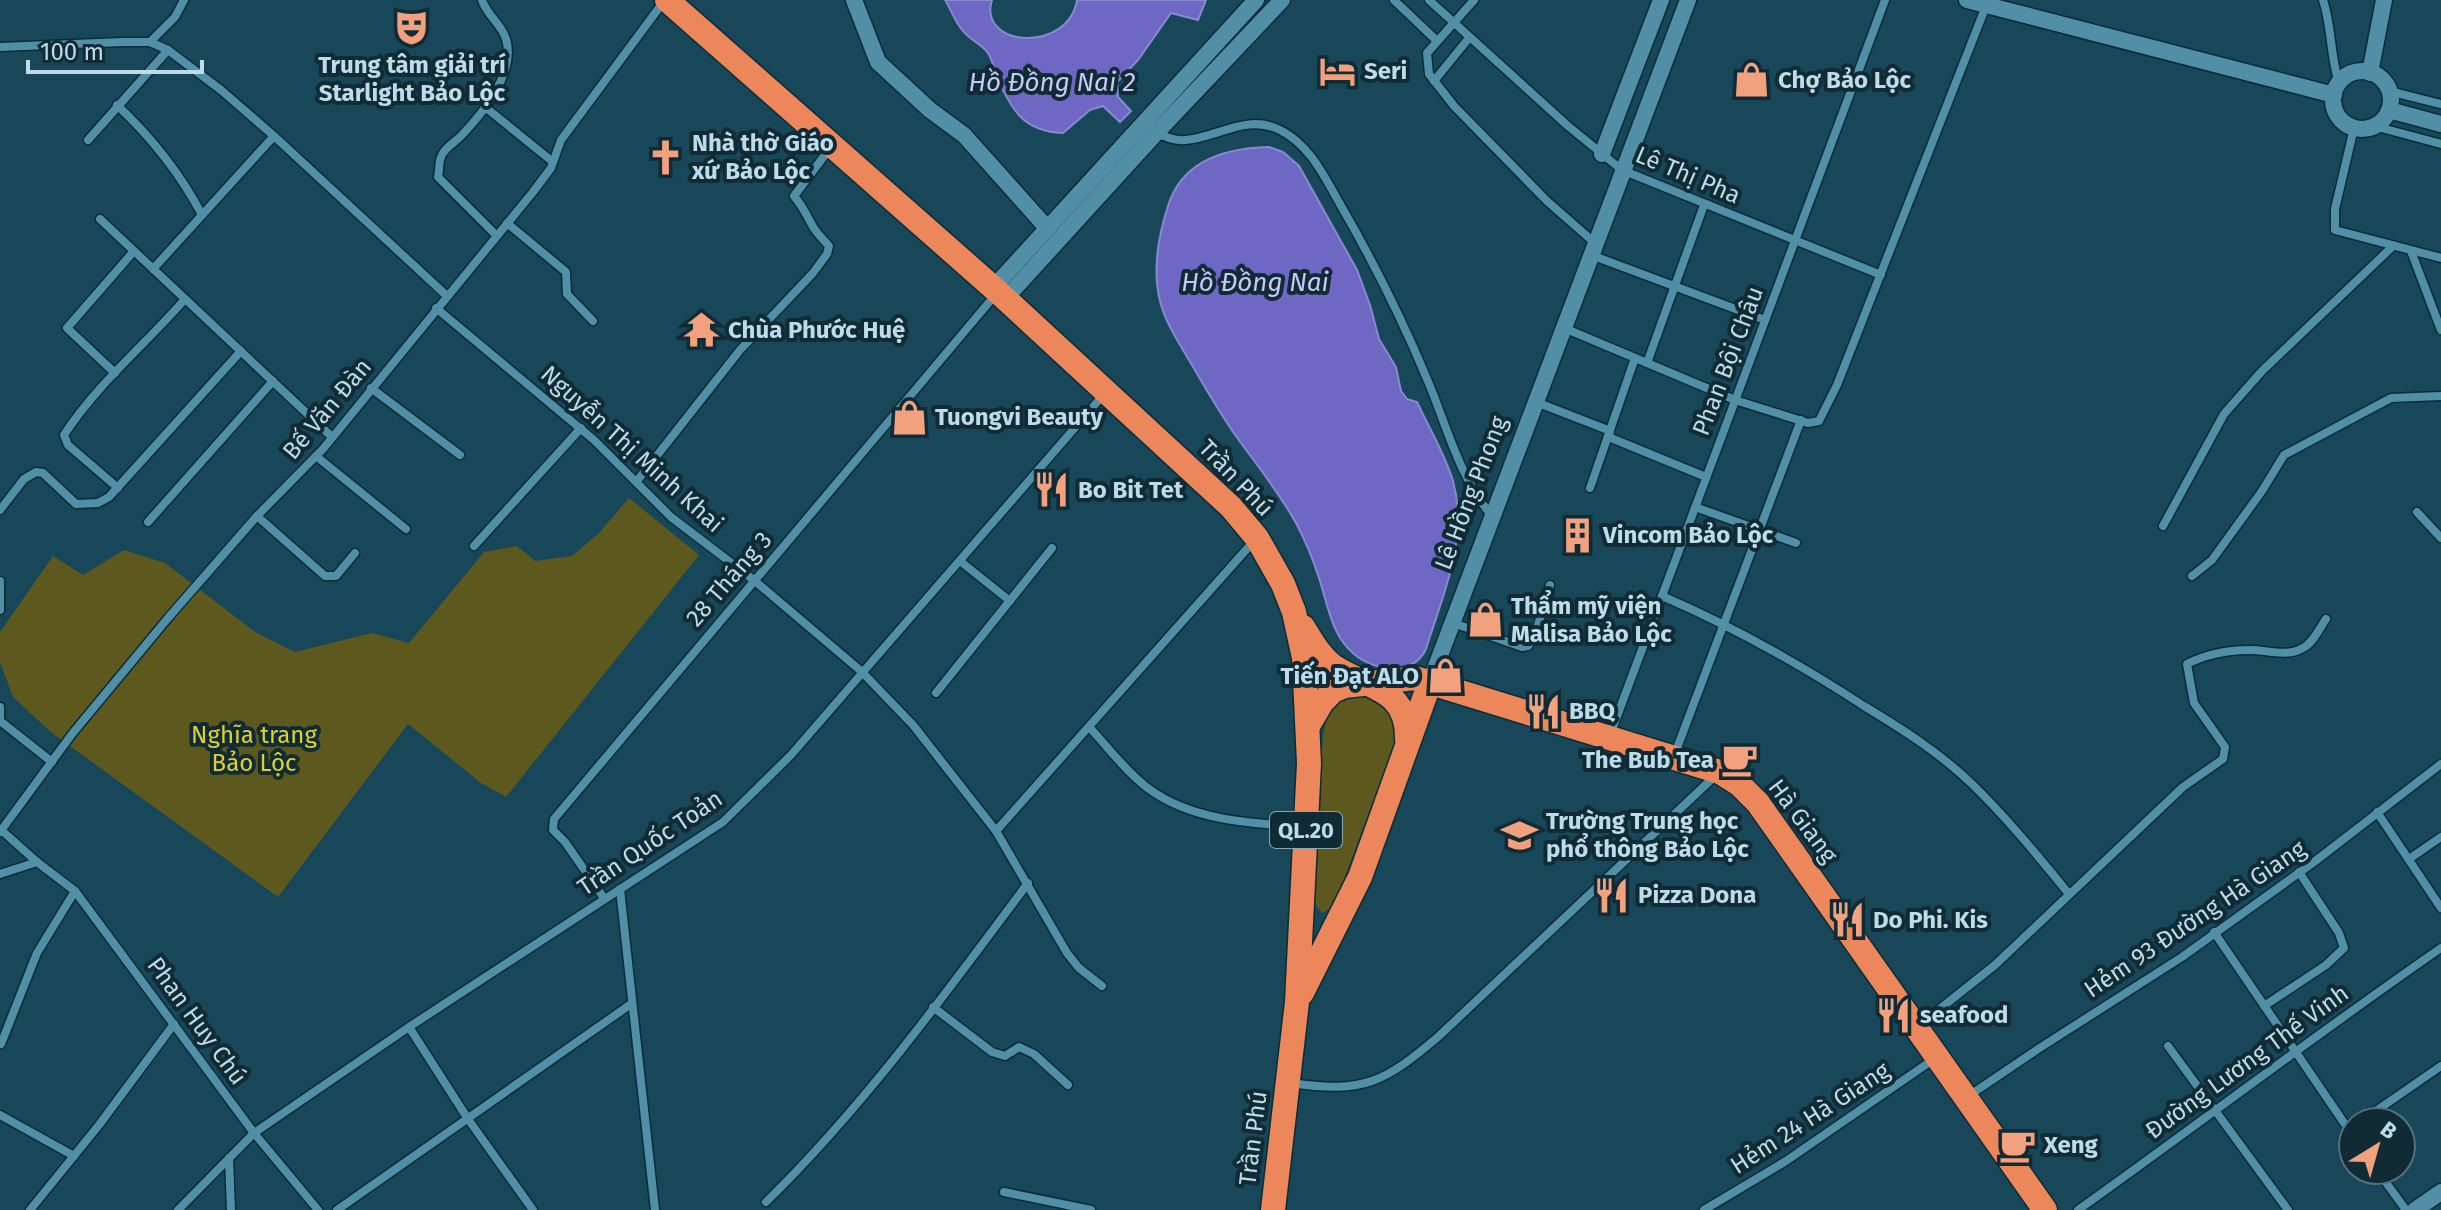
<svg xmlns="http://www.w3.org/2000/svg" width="2441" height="1210" font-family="'Fira Sans',sans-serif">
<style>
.green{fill:#5d581d}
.water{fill:#6e67c4;stroke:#868acf;stroke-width:2}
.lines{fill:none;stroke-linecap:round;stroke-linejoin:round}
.street-casing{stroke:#0a2c38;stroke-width:11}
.secondary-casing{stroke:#0a2c38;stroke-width:19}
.highway-casing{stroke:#0a2c38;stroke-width:27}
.street{stroke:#518fa6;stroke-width:8}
.secondary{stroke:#518fa6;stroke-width:16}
.highway{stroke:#eb875a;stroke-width:24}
.labels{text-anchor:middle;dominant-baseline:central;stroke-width:8;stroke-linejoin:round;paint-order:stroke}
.shield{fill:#112b35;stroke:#89a6b2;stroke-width:2}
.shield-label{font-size:22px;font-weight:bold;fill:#bddbe8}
.poi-label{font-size:24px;font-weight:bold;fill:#bddbe8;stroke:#112b35;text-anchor:start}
.street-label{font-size:24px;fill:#bddbe8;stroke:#112b35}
.park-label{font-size:24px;fill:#dfd22c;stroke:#112b35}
.water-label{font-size:26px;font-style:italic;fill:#c7c7f8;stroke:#112b35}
</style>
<rect width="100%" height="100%" fill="#174758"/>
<g class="green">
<polygon points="629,498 699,555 506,797 481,783 408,724 278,897 52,733 13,697 0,662 0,632 53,556 83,575 124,550 165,563 255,632 295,652 372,633 409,643 484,552 517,546 535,561 572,556 598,534"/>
<polygon points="1358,696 1377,699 1393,712 1396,740 1337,898 1332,908 1322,913 1313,901 1323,735 1328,711 1339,699"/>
</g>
<g class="water">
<path d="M945,0H992C977,47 1068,54 1077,0H1206L1198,20L1171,13L1138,60L1117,82L1118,97L1131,111L1120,122L1103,106L1090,110L1063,133C1024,132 1010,109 997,76C994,69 992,59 988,53C982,44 970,40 964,32C955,23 952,11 945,0Z"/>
<path d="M1269,147L1283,152L1299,166L1357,270L1370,305L1379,339L1396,367L1401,391L1407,399L1417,402C1429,428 1445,454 1453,481C1469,539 1443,594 1426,649C1413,677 1374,671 1354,654C1331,635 1328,605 1319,578C1313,559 1305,540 1296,523C1280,494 1260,469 1241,443C1220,415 1204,385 1186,355C1176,338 1165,321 1160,301C1152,269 1158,237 1168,206C1182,160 1225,148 1269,147Z"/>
</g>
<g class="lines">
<defs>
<g id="street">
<path d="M482,0C487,16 504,26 507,43C513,76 483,113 461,136C456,141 448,146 443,153C438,159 440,169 438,177L497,236"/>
<polyline points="1394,0 1436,40"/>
<polyline points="1429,0 1568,126 1622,170 1881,275"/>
<polyline points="1474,0 1427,53 1429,74 1454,106 1547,201 1596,244"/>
<path d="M2323,0C2332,27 2330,56 2339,83"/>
<polyline points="150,42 175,17 184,0"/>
<polyline points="0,47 122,42 150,42 168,50 221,90 274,136 447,296"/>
<polyline points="1434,81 1469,38"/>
<polyline points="2389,91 2441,104"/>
<path d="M117,105C152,138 180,173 202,215"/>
<polyline points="485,107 553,162"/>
<polyline points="2374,126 2441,144"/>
<polyline points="2354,128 2335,209 2335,230 2441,258"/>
<path d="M1156,133C1166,137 1175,141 1185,140C1217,138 1247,113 1280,130C1310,145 1324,176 1340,204C1373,261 1402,319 1427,379C1447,426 1459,477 1492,516"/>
<polyline points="88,140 168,50"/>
<polyline points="100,219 332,437"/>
<polyline points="507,223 566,272 567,294 593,321"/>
<polyline points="2411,251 2441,330"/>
<polyline points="1591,255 1765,320"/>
<polyline points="153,269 274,136"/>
<polyline points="436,308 594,440 671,517 755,581 861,671 913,725 996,831 1067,953 1079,968 1102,986"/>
<polyline points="1564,328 1735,400 1808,423 1819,421 1837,385 1986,6"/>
<polyline points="1647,363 1704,205"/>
<polyline points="115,373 67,328 134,251"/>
<polyline points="371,388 460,455"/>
<polyline points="1536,402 1608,430 1611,438 1706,477"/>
<polyline points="316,456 406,529"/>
<path d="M637,481L740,350L813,273L827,254L829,246C823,239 816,233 812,225C806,214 802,205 794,196L831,147"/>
<path d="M118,488L68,445L64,435C97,384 146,344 185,299"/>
<polyline points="1590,488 1635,358"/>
<polyline points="1695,507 1796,543"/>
<polyline points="0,510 24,479 36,472 43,473 76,504 98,503 109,497 241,351"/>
<polyline points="2417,512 2441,538"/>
<polyline points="257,516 325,576 336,576 355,553"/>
<polyline points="148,522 273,381"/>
<polyline points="2163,526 2224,414 2262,371 2392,247"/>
<polyline points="474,546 581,428"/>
<polyline points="960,561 1010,601"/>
<polyline points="2192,576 2212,560 2262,491 2284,455 2391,398 2441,396"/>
<polyline points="0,581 0,610"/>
<path d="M1662,596C1734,627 1798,663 1864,706C1902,729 1940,753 1972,784C2007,818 2038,856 2069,894"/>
<polyline points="1453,623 1522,647 1528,646 1535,635 1550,585"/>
<polyline points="936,693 1052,548"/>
<polyline points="0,707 0,722"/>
<polyline points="0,721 52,762"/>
<path d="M1089,727C1108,747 1127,773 1149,789C1193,821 1251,823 1303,827"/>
<polyline points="1610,735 1885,0"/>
<polyline points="1674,756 1801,420"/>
<polyline points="2377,812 2441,908"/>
<polyline points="0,829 37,862 0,874"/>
<polyline points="996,831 1253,542"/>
<polyline points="0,832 72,734 168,618 257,516 323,449 533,192 551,168 561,140 664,1"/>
<polyline points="2409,859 2441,837"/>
<polyline points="37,862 75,891 254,1133 318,1210"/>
<polyline points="620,889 655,1210"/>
<polyline points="604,898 565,842 553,830 554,819 996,294"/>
<polyline points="2214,932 2353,1136"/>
<polyline points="2264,1006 2326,965 2344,948 2339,933 2299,872"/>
<polyline points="933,1007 992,1052 1005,1056 1019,1047 1034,1054 1068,1085"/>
<polyline points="409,1027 468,1119 533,1210"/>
<path d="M1917,1027L1995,965L2183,787L2223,759L2225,747L2194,703L2187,664C2204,655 2228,650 2247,650C2266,649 2285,658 2303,648C2313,643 2319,629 2326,619"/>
<polyline points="1,1044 37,953 75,891"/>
<polyline points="2168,1046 2288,1210"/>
<path d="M1292,1083C1364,1094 1385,1082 1439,1036L1715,776"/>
<polyline points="1970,1095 2038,1049 2182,957 2314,862 2441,764"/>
<polyline points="0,1115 74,1156"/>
<polyline points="2360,1122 2441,1066"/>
<polyline points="229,1158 231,1210"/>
<polyline points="2377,1170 2406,1210"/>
<polyline points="1004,1192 1091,1210"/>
<path d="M766,1202C864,1106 946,993 1028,883"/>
<polyline points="30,1210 99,1125 174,1024"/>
<polyline points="178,1210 254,1133 409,1027 723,822 791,755 1105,393"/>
<polyline points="337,1210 631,1004"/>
<polyline points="1704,1210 1786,1161 1934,1059"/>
<path d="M2078,1210C2200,1123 2318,1033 2441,948"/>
</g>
<g id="secondary">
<polyline points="854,0 878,62 930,110 964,135 1047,228"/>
<polyline points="1967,0 2334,95"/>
<circle cx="2362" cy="100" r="29"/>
<polyline points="2370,73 2384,0"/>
<polyline points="2389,110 2441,124"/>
<polyline points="1602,154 1661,0"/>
<polyline points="993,288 1256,0"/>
<polyline points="1005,299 1156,133 1282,0"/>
<polyline points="1430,682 1688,0"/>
<polyline points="2415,1210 2441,1192"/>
</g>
<g id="highway">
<polyline points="667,0 998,292 1231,507 1257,538 1283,584 1294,612 1304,658 1309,763 1297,1002 1273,1210"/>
<path d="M1303,627C1312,641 1319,655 1333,666C1367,689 1408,687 1407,739"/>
<polyline points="1308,726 1322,702 1333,691 1345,686 1415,678 1720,772 1739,784 1758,803 2045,1210"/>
<polyline points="1302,993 1360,877 1430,682"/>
</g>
</defs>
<use href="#street" class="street-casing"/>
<use href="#secondary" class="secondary-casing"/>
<use href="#highway" class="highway-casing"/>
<use href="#street" class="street"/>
<use href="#secondary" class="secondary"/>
<use href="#highway" class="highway"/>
</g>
<defs>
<symbol id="theatre-bare" viewBox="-9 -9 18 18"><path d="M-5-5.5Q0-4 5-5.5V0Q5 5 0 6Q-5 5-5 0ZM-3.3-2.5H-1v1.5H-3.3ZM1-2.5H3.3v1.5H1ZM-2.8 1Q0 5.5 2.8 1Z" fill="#f1a17e" stroke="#112b35" stroke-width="2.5" paint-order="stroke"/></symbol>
<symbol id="hotel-bare" viewBox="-9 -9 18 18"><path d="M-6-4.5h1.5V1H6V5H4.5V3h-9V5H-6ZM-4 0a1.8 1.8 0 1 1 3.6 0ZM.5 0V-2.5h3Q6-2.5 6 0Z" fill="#f1a17e" stroke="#112b35" stroke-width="2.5" paint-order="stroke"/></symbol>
<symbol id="shop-bare" viewBox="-9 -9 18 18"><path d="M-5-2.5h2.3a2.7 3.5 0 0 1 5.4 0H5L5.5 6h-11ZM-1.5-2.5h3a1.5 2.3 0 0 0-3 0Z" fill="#f1a17e" stroke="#112b35" stroke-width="2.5" paint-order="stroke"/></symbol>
<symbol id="church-bare" viewBox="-9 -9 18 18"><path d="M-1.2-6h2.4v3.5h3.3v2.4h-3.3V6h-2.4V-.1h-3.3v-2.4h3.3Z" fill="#f1a17e" stroke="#112b35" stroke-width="2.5" paint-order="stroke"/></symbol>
<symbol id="temple-bare" viewBox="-9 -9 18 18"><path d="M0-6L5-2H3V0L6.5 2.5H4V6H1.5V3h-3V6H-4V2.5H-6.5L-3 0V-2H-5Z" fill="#f1a17e" stroke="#112b35" stroke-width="2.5" paint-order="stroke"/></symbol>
<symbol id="restaurant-bare" viewBox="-9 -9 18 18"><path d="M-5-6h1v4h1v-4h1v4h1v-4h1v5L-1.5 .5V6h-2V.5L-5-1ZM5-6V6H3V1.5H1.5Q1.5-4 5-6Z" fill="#f1a17e" stroke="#112b35" stroke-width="2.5" paint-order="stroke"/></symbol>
<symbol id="building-bare" viewBox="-9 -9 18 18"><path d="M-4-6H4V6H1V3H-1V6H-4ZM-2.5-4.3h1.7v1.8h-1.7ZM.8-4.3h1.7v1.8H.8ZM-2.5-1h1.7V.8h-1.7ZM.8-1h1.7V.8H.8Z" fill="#f1a17e" stroke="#112b35" stroke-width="2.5" paint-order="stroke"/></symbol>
<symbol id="cafe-bare" viewBox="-9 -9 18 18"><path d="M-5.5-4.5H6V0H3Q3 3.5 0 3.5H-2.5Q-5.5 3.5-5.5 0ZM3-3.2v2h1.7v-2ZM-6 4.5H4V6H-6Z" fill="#f1a17e" stroke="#112b35" stroke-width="2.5" paint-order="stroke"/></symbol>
<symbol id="school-bare" viewBox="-9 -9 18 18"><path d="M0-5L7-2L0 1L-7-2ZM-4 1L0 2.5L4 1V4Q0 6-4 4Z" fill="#f1a17e" stroke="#112b35" stroke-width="2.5" paint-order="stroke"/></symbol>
</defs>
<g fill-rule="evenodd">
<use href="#theatre-bare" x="386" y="2" width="51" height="51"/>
<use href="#hotel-bare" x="1312" y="46" width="51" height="51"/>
<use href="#shop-bare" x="1726" y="54" width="51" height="51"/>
<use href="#church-bare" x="640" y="132" width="51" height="51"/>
<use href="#temple-bare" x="676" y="304" width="51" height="51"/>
<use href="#shop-bare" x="884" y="392" width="51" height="51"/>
<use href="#restaurant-bare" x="1026" y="464" width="51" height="51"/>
<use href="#building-bare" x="1552" y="510" width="51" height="51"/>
<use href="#shop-bare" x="1460" y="594" width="51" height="51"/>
<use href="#shop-bare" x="1420" y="650" width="51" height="51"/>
<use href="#restaurant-bare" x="1518" y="686" width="51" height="51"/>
<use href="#cafe-bare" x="1714" y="734" width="51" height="51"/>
<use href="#school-bare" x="1494" y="810" width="51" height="51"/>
<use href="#restaurant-bare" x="1586" y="870" width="51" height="51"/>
<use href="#restaurant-bare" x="1822" y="894" width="51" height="51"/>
<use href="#restaurant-bare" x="1868" y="990" width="51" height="51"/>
<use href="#cafe-bare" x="1992" y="1120" width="51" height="51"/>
</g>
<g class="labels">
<rect class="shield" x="1270" y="812" width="72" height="36" rx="6"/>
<g class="shield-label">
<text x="1306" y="830">QL.20</text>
</g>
<g class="poi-label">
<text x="412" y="65" text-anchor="middle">Trung tâm giải trí<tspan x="412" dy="28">Starlight Bảo Lộc</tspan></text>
<text x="1364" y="71">Seri</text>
<text x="1778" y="80">Chợ Bảo Lộc</text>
<text x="692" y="143">Nhà thờ Giáo<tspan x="692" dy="28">xứ Bảo Lộc</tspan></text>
<text x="728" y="330">Chùa Phước Huệ</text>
<text x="935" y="417">Tuongvi Beauty</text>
<text x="1078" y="490">Bo Bit Tet</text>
<text x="1603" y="535">Vincom Bảo Lộc</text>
<text x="1511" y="606">Thẩm mỹ viện<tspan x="1511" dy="28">Malisa Bảo Lộc</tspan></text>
<text x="1419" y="676" text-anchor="end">Tiến Đạt ALO</text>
<text x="1569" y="711">BBQ</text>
<text x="1714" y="760" text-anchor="end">The Bub Tea</text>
<text x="1546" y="821">Trường Trung học<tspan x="1546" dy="28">phổ thông Bảo Lộc</tspan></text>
<text x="1638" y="895">Pizza Dona</text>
<text x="1873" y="920">Do Phi. Kis</text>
<text x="1920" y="1015">seafood</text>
<text x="2044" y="1145">Xeng</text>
</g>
<g class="street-label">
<text transform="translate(1688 175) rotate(23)">Lê Thị Pha</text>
<text transform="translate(1728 361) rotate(-69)">Phan Bội Châu</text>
<text transform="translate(327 409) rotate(-50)">Bế Văn Đàn</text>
<text transform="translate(632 449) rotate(42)">Nguyễn Thị Minh Khai</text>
<text transform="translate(1236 478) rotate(46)">Trần Phú</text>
<text transform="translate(1471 493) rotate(-69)">Lê Hồng Phong</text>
<text transform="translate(729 579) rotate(-49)">28 Tháng 3</text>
<text transform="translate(1803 821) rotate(53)">Hà Giang</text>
<text transform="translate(650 843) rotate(-34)">Trần Quốc Toản</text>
<text transform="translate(2195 919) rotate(-34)">Hẻm 93 Đường Hà Giang</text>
<text transform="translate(197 1021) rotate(54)">Phan Huy Chú</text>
<text transform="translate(2247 1062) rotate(-36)">Đường Lương Thế Vinh</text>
<text transform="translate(1810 1118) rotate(-33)">Hẻm 24 Hà Giang</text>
<text transform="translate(1253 1138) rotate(-83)">Trần Phú</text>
</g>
<g class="park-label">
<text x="254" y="735">Nghĩa trang<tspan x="254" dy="28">Bảo Lộc</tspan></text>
</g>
<g class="water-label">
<text x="1052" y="82">Hồ Đồng Nai 2</text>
<text x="1255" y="282">Hồ Đồng Nai</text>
</g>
</g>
<g transform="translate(2377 1146) rotate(37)"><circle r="38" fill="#112b35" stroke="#56717d" stroke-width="2"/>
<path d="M0-6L14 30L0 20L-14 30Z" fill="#f1a17e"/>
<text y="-12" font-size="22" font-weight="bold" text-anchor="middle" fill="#bddbe8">B</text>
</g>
<path d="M28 60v12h174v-12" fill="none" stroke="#bddbe8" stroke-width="4"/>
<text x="40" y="60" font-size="24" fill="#bddbe8" stroke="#112b35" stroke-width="6" paint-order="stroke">100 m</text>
</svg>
